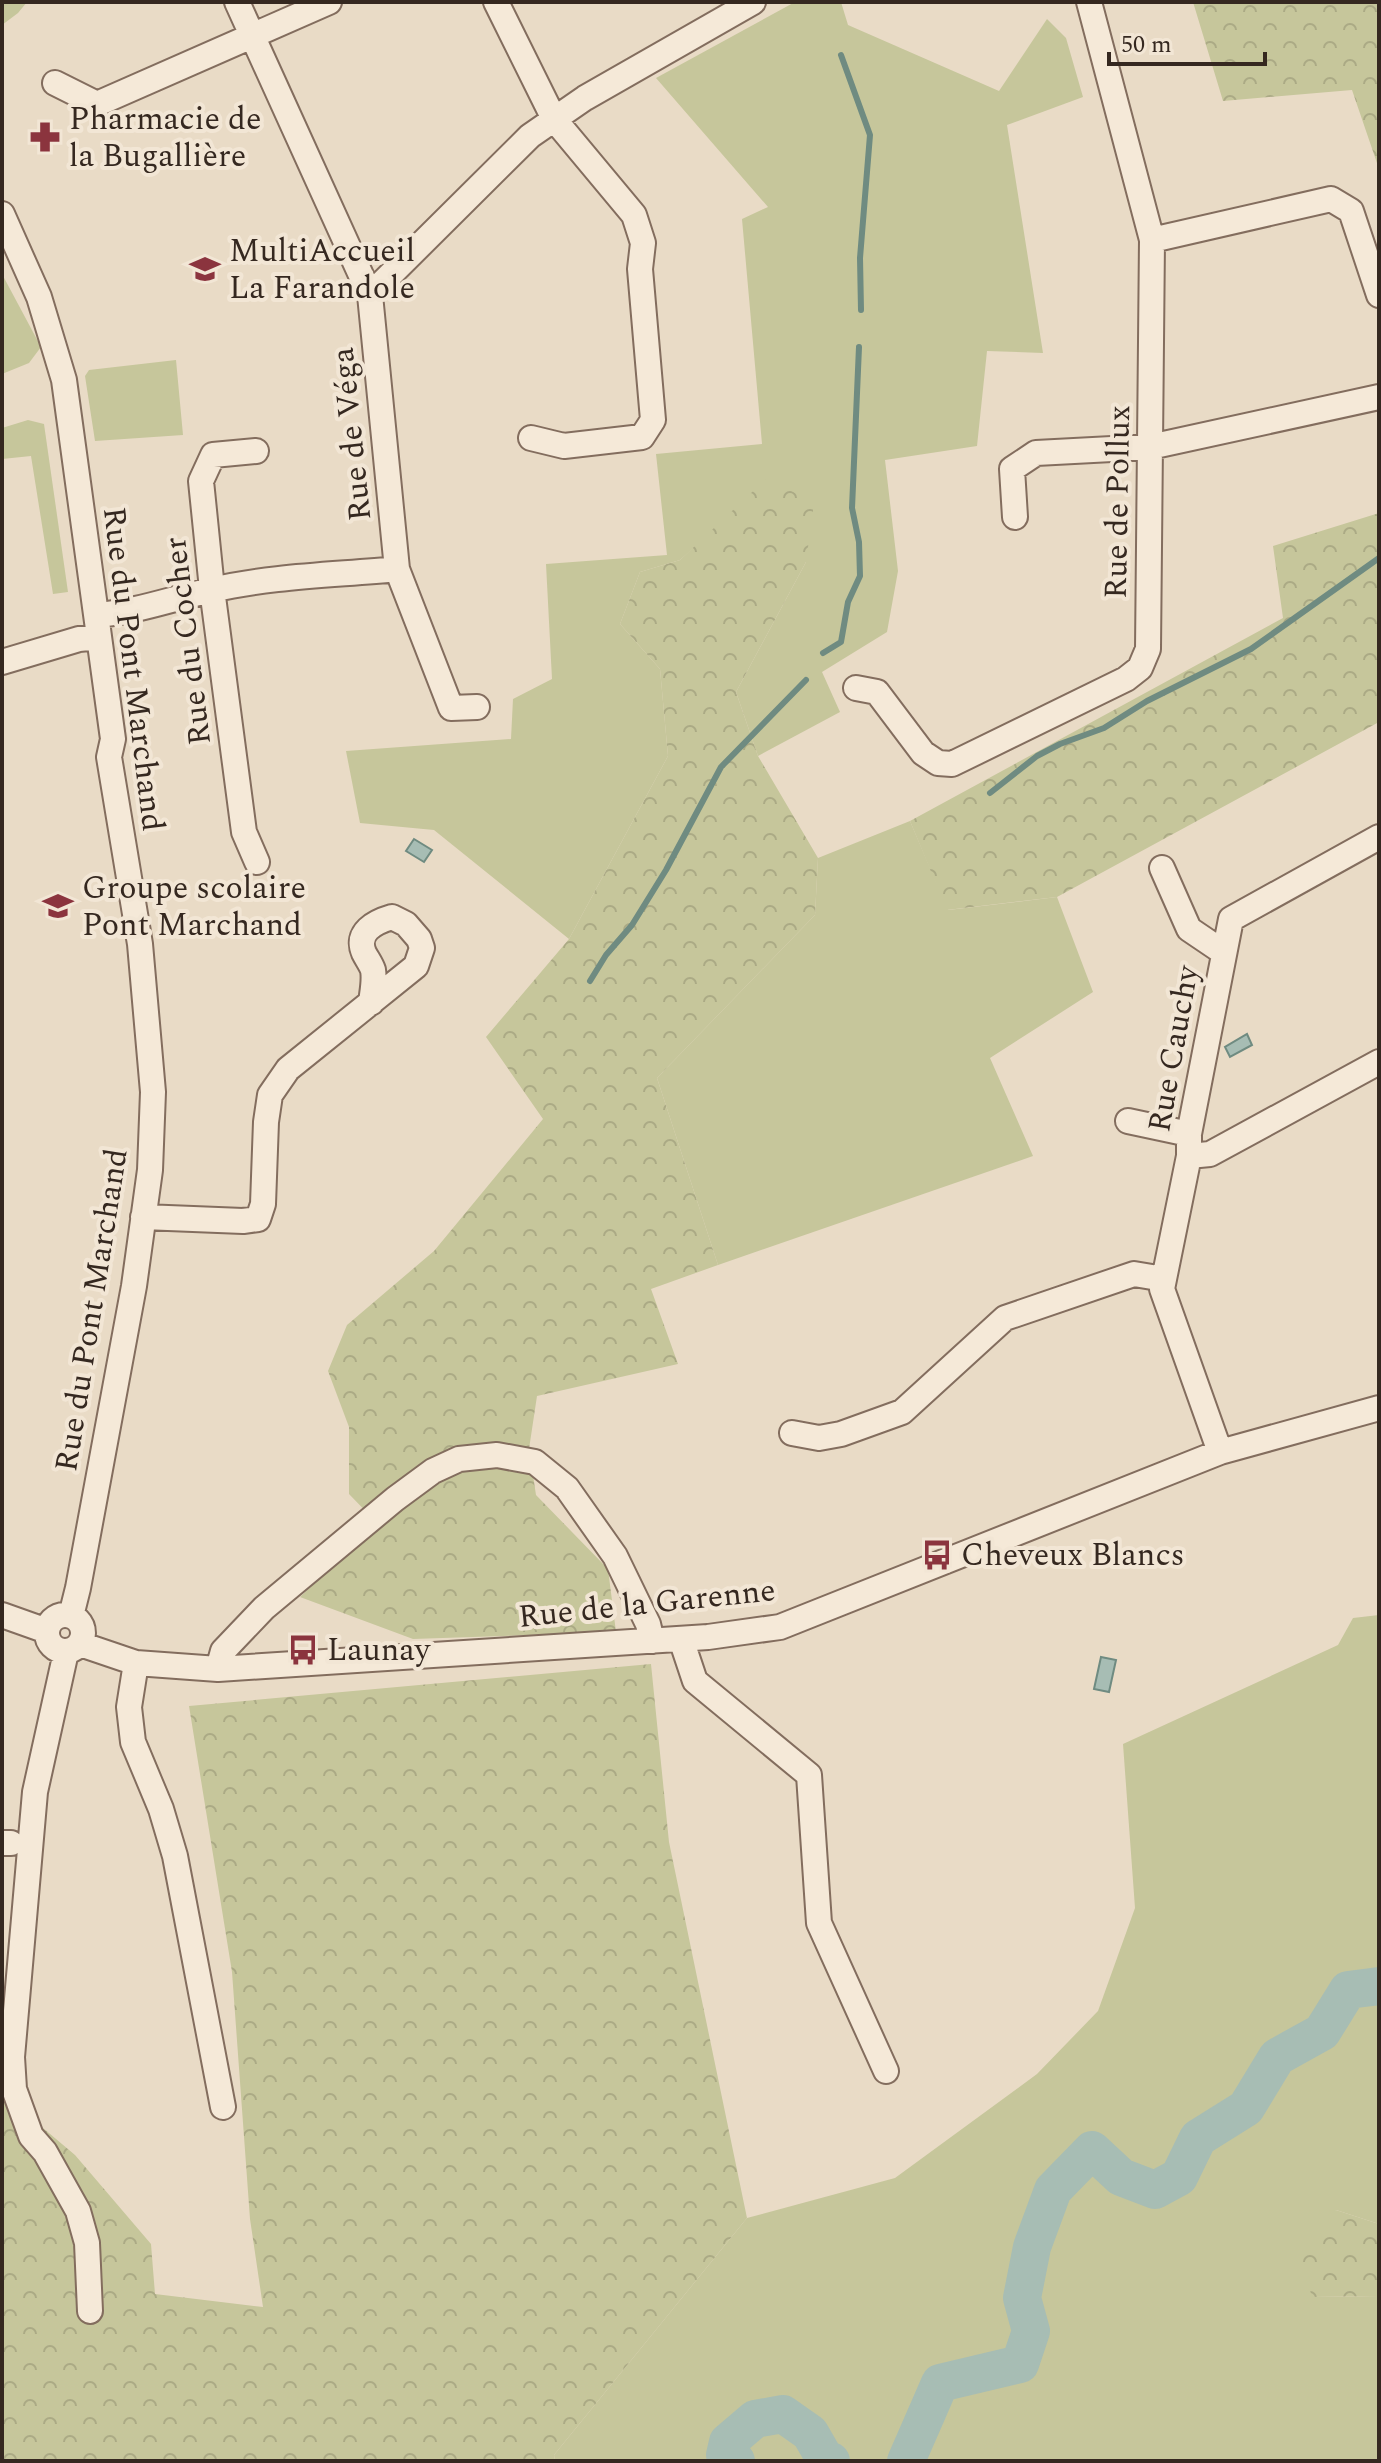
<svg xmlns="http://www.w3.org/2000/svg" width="1381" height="2463" viewBox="0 0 1381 2463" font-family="Spectral,serif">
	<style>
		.green { fill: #c6c69b }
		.forest { fill: url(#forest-crowns) }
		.water { fill: #a7bdb4; stroke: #6f8b81; stroke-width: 2 }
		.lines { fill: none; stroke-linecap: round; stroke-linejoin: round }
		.stream { stroke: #6f8b81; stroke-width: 6 }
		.river { stroke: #a7bdb4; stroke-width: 38 }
		.minor-casing { stroke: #836d5e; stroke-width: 28 }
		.minor { stroke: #f5e9d8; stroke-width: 24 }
		.labels { text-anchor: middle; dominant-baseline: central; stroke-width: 8; stroke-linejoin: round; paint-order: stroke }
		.poi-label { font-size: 32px; fill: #352820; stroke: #f2e6d5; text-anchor: start }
		.street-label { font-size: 32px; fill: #352820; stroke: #f2e6d5 }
	</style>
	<defs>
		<pattern id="forest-crowns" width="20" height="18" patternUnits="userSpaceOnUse" patternTransform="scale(2)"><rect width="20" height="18" fill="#c6c69b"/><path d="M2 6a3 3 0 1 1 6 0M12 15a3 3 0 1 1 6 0" fill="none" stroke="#abaa85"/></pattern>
	</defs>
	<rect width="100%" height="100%" fill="#e9dbc6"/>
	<path class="green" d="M2 2H27L18 13 2 25Z
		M795 2H841L848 25 999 91 1047 19 1066 38 1083 97 1007 125 1043 353 987 351 977 446 885 460 898 571 887 632 822 672 840 712 758 756 736 692 806 562 715 529 680 560 640 572 620 624 660 669 668 756 569 939 434 830 360 823 346 751 511 739 513 699 552 679 546 564 667 555 656 454 762 444 742 219 768 207 656 78Z
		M2 274 41 347 29 363 2 374Z
		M176 360 183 435 95 441 85 376 89 370Z
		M28 420 44 424 68 592 53 594 31 456 2 459V428Z
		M910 821 948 910 1057 897 1093 992 990 1058 1033 1156 718 1265 657 1078 815 915 818 858Z
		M1379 1615V2224L1336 2210 1312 2297 1379 2296V2461H555L554 2455 747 2218 895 2178 1037 2074 1098 2011 1135 1908 1123 1744 1338 1645 1353 1618Z"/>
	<path class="forest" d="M1193 2H1379V169L1352 90 1223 101Z
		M767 478 814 503 806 562 736 692 758 756 818 858 815 915 657 1078 718 1265 651 1289 678 1364 537 1396 529 1449 536 1495 608 1569 616 1632 413 1639 300 1597 378 1524 349 1494V1427L328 1371 347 1325 434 1251 543 1119 486 1037 569 939 668 756 660 669 620 624 640 572 680 560Z
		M1379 513V722L1057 897 947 910 910 821 1283 618 1273 546Z
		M651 1664 669 1842 747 2218 554 2455 555 2461H2V2102L5 2096 75 2155 151 2244 155 2294 263 2307 250 2219 232 1972 189 1706Z
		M1336 2210 1379 2224V2296L1312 2297 1297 2245Z"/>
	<path class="water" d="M414 839 432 850 424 862 406 851Z
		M1247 1034 1252 1045 1230 1057 1225 1047Z
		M1101 1657 1116 1660 1109 1692 1094 1689Z"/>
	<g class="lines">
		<path class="stream" d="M841 55 870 135 860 258 861 310
			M823 653 841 642 848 602 860 576 859 542 852 508 859 347
			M990 793 1037 756 1060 744 1104 728 1147 701 1251 649 1379 558
			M590 981 606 955 632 925 666 870 721 767 806 680"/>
		<path class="river" d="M736 2461 725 2455 728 2442 755 2419 783 2414 810 2433 825 2459 831 2461
			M906 2461 940 2383 1020 2364 1031 2331 1022 2298 1032 2247 1053 2190 1092 2150 1121 2177 1155 2190 1179 2177 1198 2138 1246 2108 1277 2057 1322 2032 1348 1990 1379 1986"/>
		<g class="minor-casing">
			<path id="minor" d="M237 2 370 295 397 569 451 708 477 707
				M496 2 554 119 634 215 643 243 640 269 653 420 642 437 564 446 531 438
				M55 83 97 104 329 2
				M2 214 39 297 64 380 113 739 109 757 140 944 153 1092 150 1170 134 1286 78 1588 71 1616
				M1152 240 1331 199 1351 211 1379 295
				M370 295 530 136 585 98 753 2
				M256 451 213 455 201 481 212 589 244 832 257 862
				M1015 517 1012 469 1036 453 1150 447 1379 397
				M97 615C137 612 173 598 212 590 271 576 336 575 397 569
				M2 662 79 639 99 637
				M856 688 877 692 923 753 938 763 952 764 1126 679 1140 668 1148 649 1152 240 1089 2
				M1162 868 1189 929 1223 952
				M1128 1121 1189 1134
				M1189 1156V1134L1231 919 1379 837
				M143 1217 243 1221 258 1219 263 1204 266 1122 270 1095 288 1069 416 966 422 948 419 939 406 924 392 917C375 922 355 932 364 953 367 959 371 964 373 970 375 981 372 993 371 1003
				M792 1433 819 1438 841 1434 902 1412 1005 1318 1134 1274 1164 1279
				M1220 1452 1162 1289 1189 1156 1210 1154 1379 1062
				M47 1633a18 18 0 1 1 36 0a18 18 0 1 1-36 0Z
				M2 1615 47 1631
				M681 1639 695 1681 809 1775 819 1923 886 2071
				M80 1644 136 1663 218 1669 708 1637 780 1627 1220 1452 1379 1408
				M66 1652 35 1792 12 2057 14 2089 31 2136 45 2152 78 2211 87 2243 90 2311
				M136 1663 129 1707 133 1742 161 1809 175 1856 223 2107
				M218 1669 223 1651 264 1608 395 1499 433 1471 459 1459 497 1455 535 1462 567 1488 615 1556 648 1624 652 1641
				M2 1843H11"/>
		</g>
		<use href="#minor" class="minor"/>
	</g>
	<defs>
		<g id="pharmacy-bare" transform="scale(2.4)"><path d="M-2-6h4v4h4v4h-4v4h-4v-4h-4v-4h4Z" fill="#8b343e" stroke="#f2e6d5" stroke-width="2.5" paint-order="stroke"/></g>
		<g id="school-bare" transform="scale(2.4)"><path d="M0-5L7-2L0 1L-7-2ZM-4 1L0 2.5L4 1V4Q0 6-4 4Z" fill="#8b343e" stroke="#f2e6d5" stroke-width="2.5" paint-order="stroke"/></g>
		<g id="bus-bare" transform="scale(2.4)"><path d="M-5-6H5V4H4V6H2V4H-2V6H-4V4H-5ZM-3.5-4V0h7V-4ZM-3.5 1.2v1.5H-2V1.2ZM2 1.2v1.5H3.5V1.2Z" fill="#8b343e" stroke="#f2e6d5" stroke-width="2.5" paint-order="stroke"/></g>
	</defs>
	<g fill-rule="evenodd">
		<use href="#pharmacy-bare" x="45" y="137"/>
		<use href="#school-bare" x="205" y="269"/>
		<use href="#school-bare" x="58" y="906"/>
		<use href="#bus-bare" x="937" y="1555"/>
		<use href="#bus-bare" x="303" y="1650"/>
	</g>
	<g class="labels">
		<g class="poi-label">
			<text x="69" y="119">Pharmacie de<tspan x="69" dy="37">la Bugallière</tspan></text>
			<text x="229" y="251">MultiAccueil<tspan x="229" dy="37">La Farandole</tspan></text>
			<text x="82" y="888">Groupe scolaire<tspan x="82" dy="37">Pont Marchand</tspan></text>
			<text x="961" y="1555">Cheveux Blancs</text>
			<text x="327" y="1650">Launay</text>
		</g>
		<g class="street-label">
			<text transform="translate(352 434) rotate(-96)">Rue de Véga</text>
			<text transform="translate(1118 502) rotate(-89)">Rue de Pollux</text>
			<text transform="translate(188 641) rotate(-97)">Rue du Cocher</text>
			<text transform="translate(133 669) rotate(83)">Rue du Pont Marchand</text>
			<text transform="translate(1174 1049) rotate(-80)">Rue Cauchy</text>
			<text transform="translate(92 1310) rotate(-81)">Rue du Pont Marchand</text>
			<text transform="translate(647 1604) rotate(-6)">Rue de la Garenne</text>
		</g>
	</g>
	<rect width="1381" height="2463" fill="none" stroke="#352820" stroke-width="8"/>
	<path d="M1109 52v12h156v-12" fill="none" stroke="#352820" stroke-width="4"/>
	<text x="1121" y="52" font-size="24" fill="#352820" stroke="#f2e6d5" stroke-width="6" paint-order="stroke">50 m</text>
</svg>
